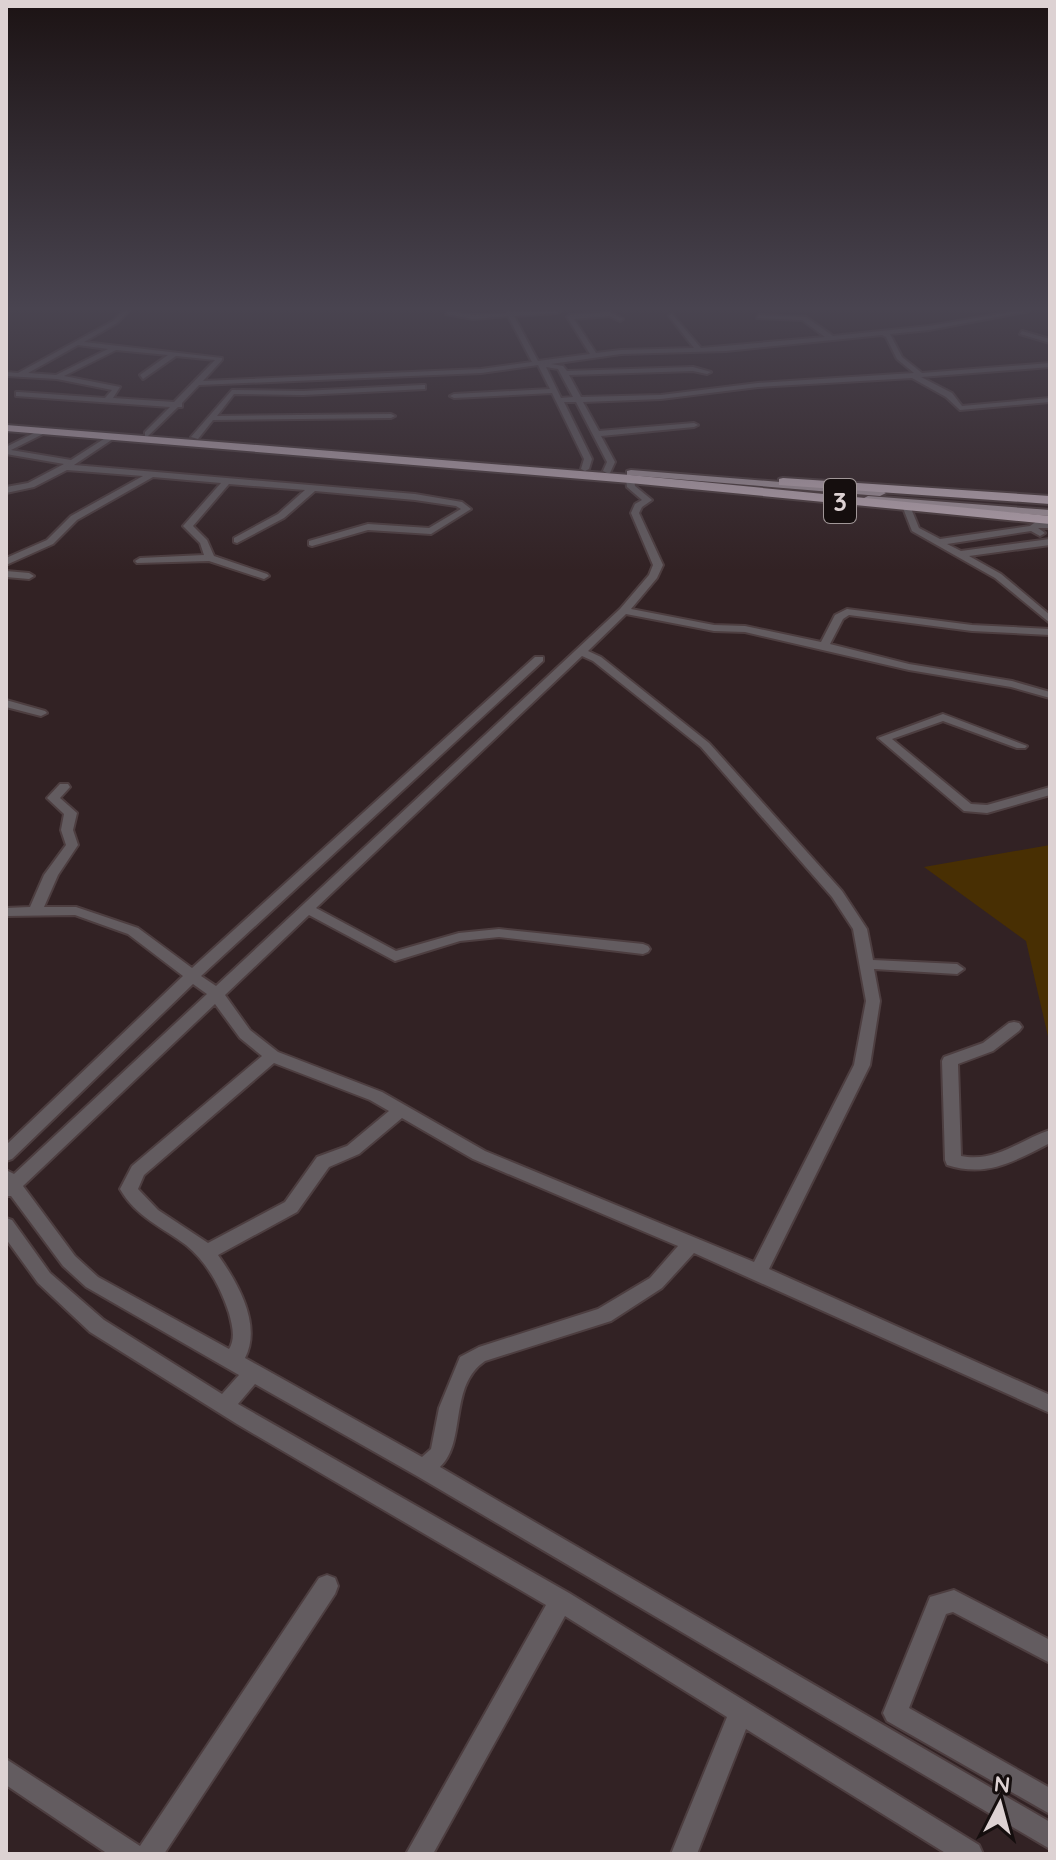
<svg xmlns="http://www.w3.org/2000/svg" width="1056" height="1860" viewBox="0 0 1056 1860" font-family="Quicksand,sans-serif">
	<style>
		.green { fill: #482f03 }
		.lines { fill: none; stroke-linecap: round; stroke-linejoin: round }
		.minor-casing { stroke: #4d3e40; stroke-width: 4 }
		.major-casing { stroke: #4d3e40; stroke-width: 4 }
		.highway-casing { stroke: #4d3e40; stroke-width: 4 }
		.minor { fill: #635c60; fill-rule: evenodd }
		.major { fill: #9e9098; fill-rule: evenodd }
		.highway { fill: #b5a4ae; fill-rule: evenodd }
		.labels { text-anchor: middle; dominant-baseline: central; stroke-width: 6; stroke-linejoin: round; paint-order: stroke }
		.shield { fill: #150e0e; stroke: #a19798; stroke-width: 2 }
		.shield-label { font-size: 26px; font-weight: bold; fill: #ddd2d3 }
	</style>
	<rect width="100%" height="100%" fill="#322224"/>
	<path class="green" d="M1050 845V1045L1026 941 924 867Z"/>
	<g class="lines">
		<g class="minor-casing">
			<path id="minor" d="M123 311H129L117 323 84 342 222 358V360L203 381 481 369 532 362 508 316 473 319 446 314 448 311 473 315 506 313 505 311H560L557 313 514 316 538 361 590 354 567 317 570 315 610 312 623 319 620 321 609 316 574 319 596 353 621 350 694 348 669 316 672 314 701 348 825 337 802 320 757 318 759 315 806 317 833 336 929 326 1017 311H1029L929 330 890 334 902 357 922 373 1050 363V367L921 377 952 393 962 406 1050 398V402L960 410 946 397 912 378 758 387 661 399 583 402 599 431 694 423 698 425 694 427 601 436 615 462 610 473H607L603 471 607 462 576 402H564L592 459 589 469 585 471 581 469 584 459 552 393 454 398 450 396 454 394 550 389 538 365 481 373 199 385 182 403V407H178L148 436H145V432L170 407 16 396V392H19L105 398 112 390 57 379 6 376V372L18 373 113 321ZM882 335 886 337 897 359 914 373 758 383 661 395 581 397 569 375 693 371 707 374 711 372 693 367 567 371 563 366 551 364 621 354 726 351ZM78 345 108 349 56 375 28 373ZM116 350 168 355 140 375 143 379 176 356 215 360 174 402 113 398 120 387 64 376ZM546 367 558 369 573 397 561 398Z
				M1022 331 1050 339V343L1020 334Z
				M422 385H425V389L303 395 234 394 217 416 391 414 395 416 391 418 213 420 198 439 191 437 232 390 303 391Z
				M42 429H45V433L11 450 71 460 110 435H113V439L74 465 415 494 462 502 471 509 431 534 368 530 312 546 309 545V541L368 524 429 528 461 509 456 506 415 500 315 491 284 518 237 543 234 542V538L278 514 305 490 229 484 193 526 207 540 214 556 267 574 269 576 264 579 209 561 137 563 135 561 140 558 204 555 200 543 183 526 221 483 153 477 77 520 53 544 6 565V558L47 540 71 516 143 476 67 470 34 487 6 493V487L28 483 64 464 6 454V447Z
				M630 476 634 479 635 486 652 500 642 507 639 513 663 565 657 578 631 609 714 625 745 626 821 642 835 615 847 609 972 625 1050 629V635L972 631 849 615 843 619 830 644 909 664 1012 681 1050 692V698L1011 687 909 670 745 632 714 631 626 614 588 651 601 657 709 743 842 891 867 929 873 960 957 964 964 969 957 974 874 969 880 1001 870 1065 769 1269 1050 1395V1413L694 1253 662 1288 611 1321 485 1361C448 1386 467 1442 440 1467L1050 1822V1849L417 1476 255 1384 238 1404 569 1593 979 1845 983 1854H947L746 1729 697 1854H671L727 1717 565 1616 433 1854H406L546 1605 237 1424 90 1332 38 1283 6 1239V1218L12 1220 50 1273 104 1320 222 1394 239 1375 86 1287 63 1266 11 1196H6V1170L14 1174 207 994 193 984 12 1159 6 1161V1145L183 976 128 934 75 915 6 916V908L30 907 44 875 66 845 61 830 64 814 47 798 60 784H68L70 787 60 798 77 813 73 830 78 845 58 875 44 907H76L138 928 192 968 535 657H543V661L201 976 216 986 620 609 649 575 653 565 631 513 635 504 642 500 627 487 626 479ZM582 656 593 661 701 747 832 897 853 929 866 1001 854 1065 754 1262 485 1151 382 1092 278 1052 250 1030 225 995 309 915 395 961 460 941 499 937 643 954 648 952 650 949 648 946 643 944 499 929 459 933 396 951 316 908ZM215 1004 240 1038 262 1056 132 1166 120 1189C136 1217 162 1227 186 1245 207 1262 221 1288 229 1313 232 1325 236 1338 229 1349L98 1277 75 1256 23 1186ZM274 1063 370 1100 389 1111 347 1146 317 1157 285 1202 208 1243 158 1210 138 1189 144 1175ZM402 1118 473 1159 678 1246 650 1278 598 1309 479 1347 460 1357 439 1408 431 1449 422 1457 245 1358C262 1325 238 1283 218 1255L297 1212 329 1167 359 1154Z
				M904 506H910L919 528 940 539 1030 526 1037 521 1050 522V528H1038L1045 533 1040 536 1031 531 947 544 961 551 1050 539V545L969 556 1001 574 1050 615V623L995 578 912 531 903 508Z
				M6 571 29 573 34 576 29 579 6 577Z
				M6 700 45 711 47 713 41 716 6 707Z
				M943 714 1027 746 1025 748H1017L943 721 892 739 971 804 987 805 1050 787V795L987 813 964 811 878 738Z
				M1014 1022 1019 1023 1022 1027 1019 1031 993 1051 958 1064 961 1156C995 1163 1020 1140 1050 1130V1143C1015 1161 987 1178 947 1165L945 1160 942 1061 944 1057 983 1043 1009 1023Z
				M327 1575 335 1578 338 1586 335 1594 164 1854H108L6 1785V1759L140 1846 319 1578Z
				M954 1590 1050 1640V1663L953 1612 946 1614 909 1708 1050 1788V1814L887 1721 883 1713 930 1597Z"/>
		</g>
		<g class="major-casing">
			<path id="major" d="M631 470 880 490 886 493 880 496 627 475V471Z
				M868 496 1050 510V516L864 501 862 499Z"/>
		</g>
		<g class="highway-casing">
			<path id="highway" d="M6 425 630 475 1050 516V524L630 483 6 431Z
				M783 478 1050 496V504L779 485V479Z"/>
		</g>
		<use href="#minor" class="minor"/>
		<use href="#major" class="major"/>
		<use href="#highway" class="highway"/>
	</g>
	<linearGradient id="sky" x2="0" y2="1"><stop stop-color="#1c1314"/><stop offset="0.54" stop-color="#494450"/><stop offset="1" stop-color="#494450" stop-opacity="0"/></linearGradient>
	<rect width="1056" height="571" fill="url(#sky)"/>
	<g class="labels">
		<rect class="shield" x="824" y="479" width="32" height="44" rx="6"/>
		<g class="shield-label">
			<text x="840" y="501">3</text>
		</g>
	</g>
	<rect width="1056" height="1860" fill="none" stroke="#ddd2d3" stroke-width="16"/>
	<g transform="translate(1000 1804) rotate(6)" stroke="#150e0e" stroke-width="6" paint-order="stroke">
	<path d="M0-6L14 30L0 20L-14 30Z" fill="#ddd2d3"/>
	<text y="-12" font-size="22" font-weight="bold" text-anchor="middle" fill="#ddd2d3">N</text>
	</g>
</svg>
